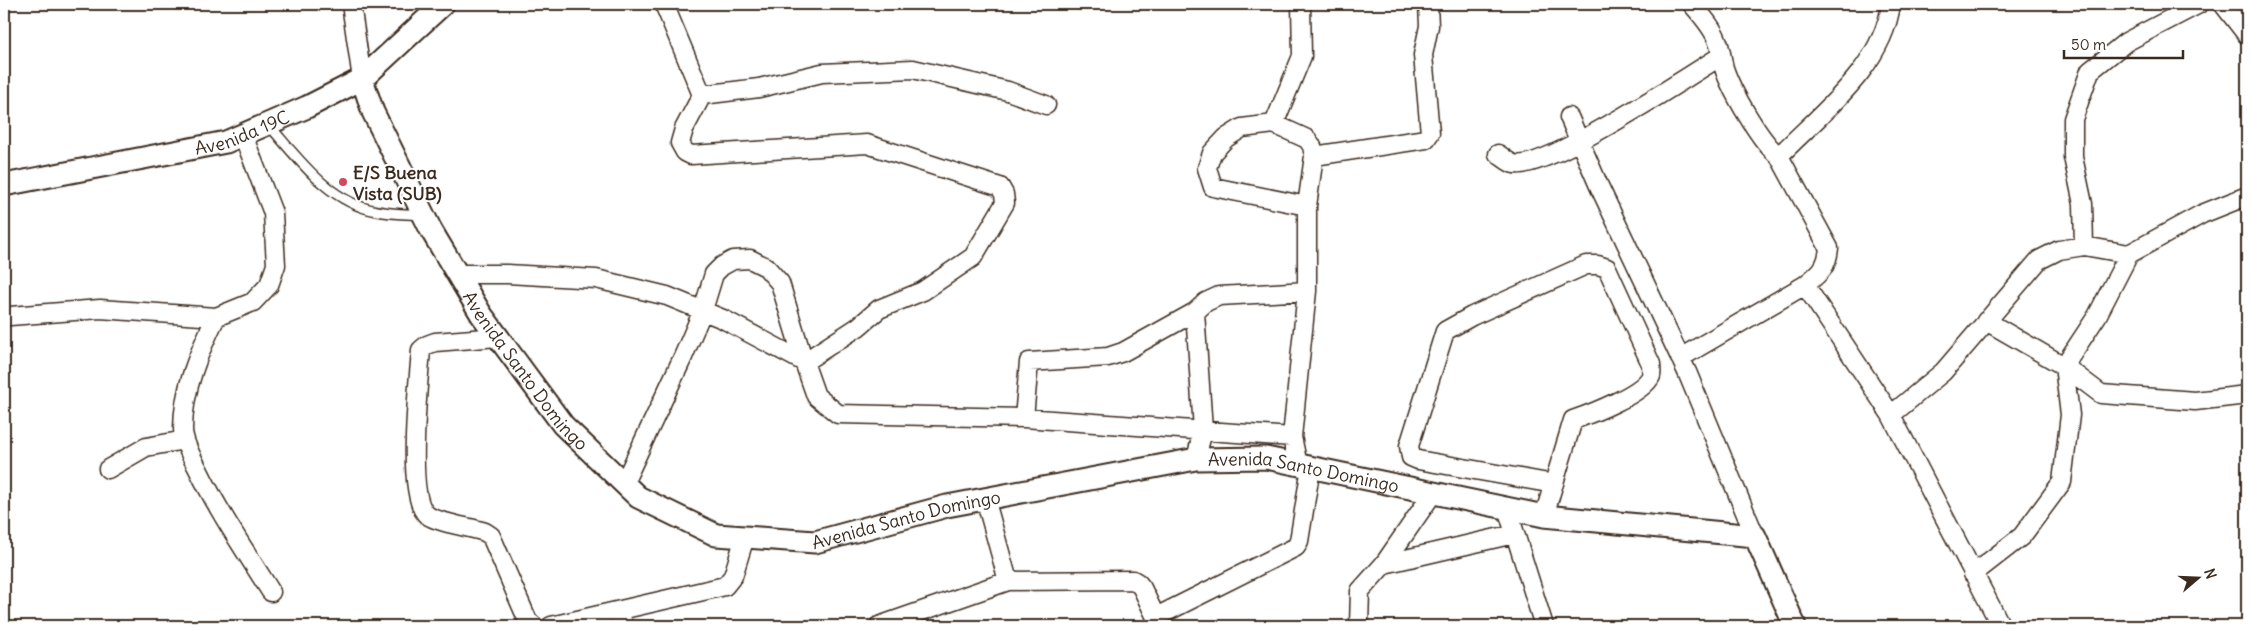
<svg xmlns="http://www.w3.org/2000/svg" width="2251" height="630" viewBox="0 0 2251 630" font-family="Delius,sans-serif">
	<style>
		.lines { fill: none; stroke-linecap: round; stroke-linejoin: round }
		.service-casing { stroke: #3b2a1e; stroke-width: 12 }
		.minor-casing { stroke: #3b2a1e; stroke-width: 21 }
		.tertiary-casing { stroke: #3b2a1e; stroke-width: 25 }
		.service { stroke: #fff; stroke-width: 9 }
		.minor { stroke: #fff; stroke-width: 18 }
		.tertiary { stroke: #fff; stroke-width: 21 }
		.poi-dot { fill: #d1495b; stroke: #fff; stroke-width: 2 }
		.labels { text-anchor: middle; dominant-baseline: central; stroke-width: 4; stroke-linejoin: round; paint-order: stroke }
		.street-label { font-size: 18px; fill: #3b2a1e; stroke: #fff }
		.poi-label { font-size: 18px; font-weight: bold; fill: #3b2a1e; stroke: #fff; text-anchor: start }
	</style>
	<rect width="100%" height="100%" fill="#fff"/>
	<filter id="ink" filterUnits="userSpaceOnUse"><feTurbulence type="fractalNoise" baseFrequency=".02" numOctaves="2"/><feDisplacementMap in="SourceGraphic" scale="10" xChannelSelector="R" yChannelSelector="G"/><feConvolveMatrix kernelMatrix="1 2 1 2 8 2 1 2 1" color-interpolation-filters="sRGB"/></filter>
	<g filter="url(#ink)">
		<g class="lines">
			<g class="service-casing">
				<path id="service" d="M268 124C298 158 329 203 377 211 392 214 408 214 423 215"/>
			</g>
			<g class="minor-casing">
				<path id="minor" d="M351 4 362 79
					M664 4 702 95 759 88 822 73 913 69 1008 91 1046 105
					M1692 4C1701 15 1713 27 1718 42 1721 50 1722 60 1724 68 1731 90 1761 143 1779 156
					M2223 4 2247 35
					M1569 117 1599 186 1687 372 1755 536
					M1274 124 1302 56 1301 4
					M1498 154C1503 157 1509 163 1514 164 1546 171 1687 77 1721 56
					M1314 156 1426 139 1430 133 1423 55 1429 26 1428 4
					M2084 246 2083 204 2073 157V119L2090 71 2126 42 2199 4
					M457 274H507L596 279 667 296 723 319 804 362 816 396 838 414 1024 418 1292 437
					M1805 285 1891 415 2001 626
					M1195 312 1203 430 1196 459
					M10 316 100 309 216 317 253 302 269 285 276 265 273 213 243 135
					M216 317C199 352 183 389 183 429 183 443 193 459 199 471 220 514 246 552 271 592
					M1986 321 2064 366 2101 394 2195 401 2247 395
					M498 337 435 342 427 345 421 350C419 379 405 497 427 515 436 522 473 528 485 532L491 536 528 621 534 626
					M1680 358 1805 285C1820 273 1827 268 1829 248L1779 156C1821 113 1883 67 1891 4
					M1891 415 1943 372 2039 260 2059 250 2084 246 2129 254 2202 214 2247 196
					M1024 418 1029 362 1108 357 1123 352 1195 312 1206 302 1219 296 1307 291
					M1298 465 1292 437 1307 291V206L1314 156 1312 146 1307 139 1274 124 1242 128 1226 138 1212 153 1207 168 1213 187 1307 206
					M108 469 146 447 185 440
					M624 483 683 357 703 310 714 274 722 266 733 260 750 259 766 267 780 283 804 362 858 327 879 309 923 291 973 257 1005 203 1004 194 1000 187 867 144 691 155 685 152 680 143 684 129 702 95
					M985 498 1008 581
					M1507 508 1544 626
					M1544 516 1573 420C1590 414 1643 394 1651 376 1652 373 1651 368 1651 364L1607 268 1598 265H1586L1472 316 1445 331 1409 446 1411 457 1418 460 1554 484
					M1384 564 1514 534
					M1973 574 2022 536 2062 482 2070 415 2064 366 2097 316 2129 254
					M620 610 623 626
					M1156 617 1296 547 1299 541 1311 467
					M551 626 725 586 733 576 745 537
					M879 626 1008 581 1133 580 1138 583 1142 588 1160 626
					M1359 626 1360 591 1384 564 1433 493"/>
			</g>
			<g class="tertiary-casing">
				<g id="tertiary">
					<path id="s1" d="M362 79 373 112 431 230 481 314 563 425 638 497 716 535 815 542 947 506 1196 459 1266 458 1544 516 1755 536 1795 626"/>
					<path id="s2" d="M4 185 226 142 307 107 362 79 443 4"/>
				</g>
			</g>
			<use href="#service" class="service"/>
			<use href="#minor" class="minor"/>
			<use href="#tertiary" class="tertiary"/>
		</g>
	</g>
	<circle class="poi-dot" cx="343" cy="182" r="5"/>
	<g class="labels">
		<g class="street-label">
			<text stroke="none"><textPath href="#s2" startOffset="244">Avenida 19C</textPath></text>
			<text stroke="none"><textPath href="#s1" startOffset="336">Avenida Santo Domingo</textPath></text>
			<text stroke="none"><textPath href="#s1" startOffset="1191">Avenida Santo Domingo</textPath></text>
			<text stroke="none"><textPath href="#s1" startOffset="786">Avenida Santo Domingo</textPath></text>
		</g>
		<g class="poi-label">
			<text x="353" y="172">E/S Buena<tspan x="353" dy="21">Vista (SUB)</tspan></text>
		</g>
	</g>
	<rect width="2251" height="630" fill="none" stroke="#fff" stroke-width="20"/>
	<rect x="10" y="10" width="2231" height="610" fill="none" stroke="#3b2a1e" stroke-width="2" filter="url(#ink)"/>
	<g transform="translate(2198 578) rotate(71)" stroke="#ffffff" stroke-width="4" paint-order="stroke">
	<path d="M0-4L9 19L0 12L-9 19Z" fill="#3b2a1e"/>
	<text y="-8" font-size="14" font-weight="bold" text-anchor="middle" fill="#3b2a1e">N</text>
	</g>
	<path d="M2064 50v8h119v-8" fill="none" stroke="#3b2a1e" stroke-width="2.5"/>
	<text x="2071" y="50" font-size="15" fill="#3b2a1e" stroke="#ffffff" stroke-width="4" paint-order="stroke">50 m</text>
</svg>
